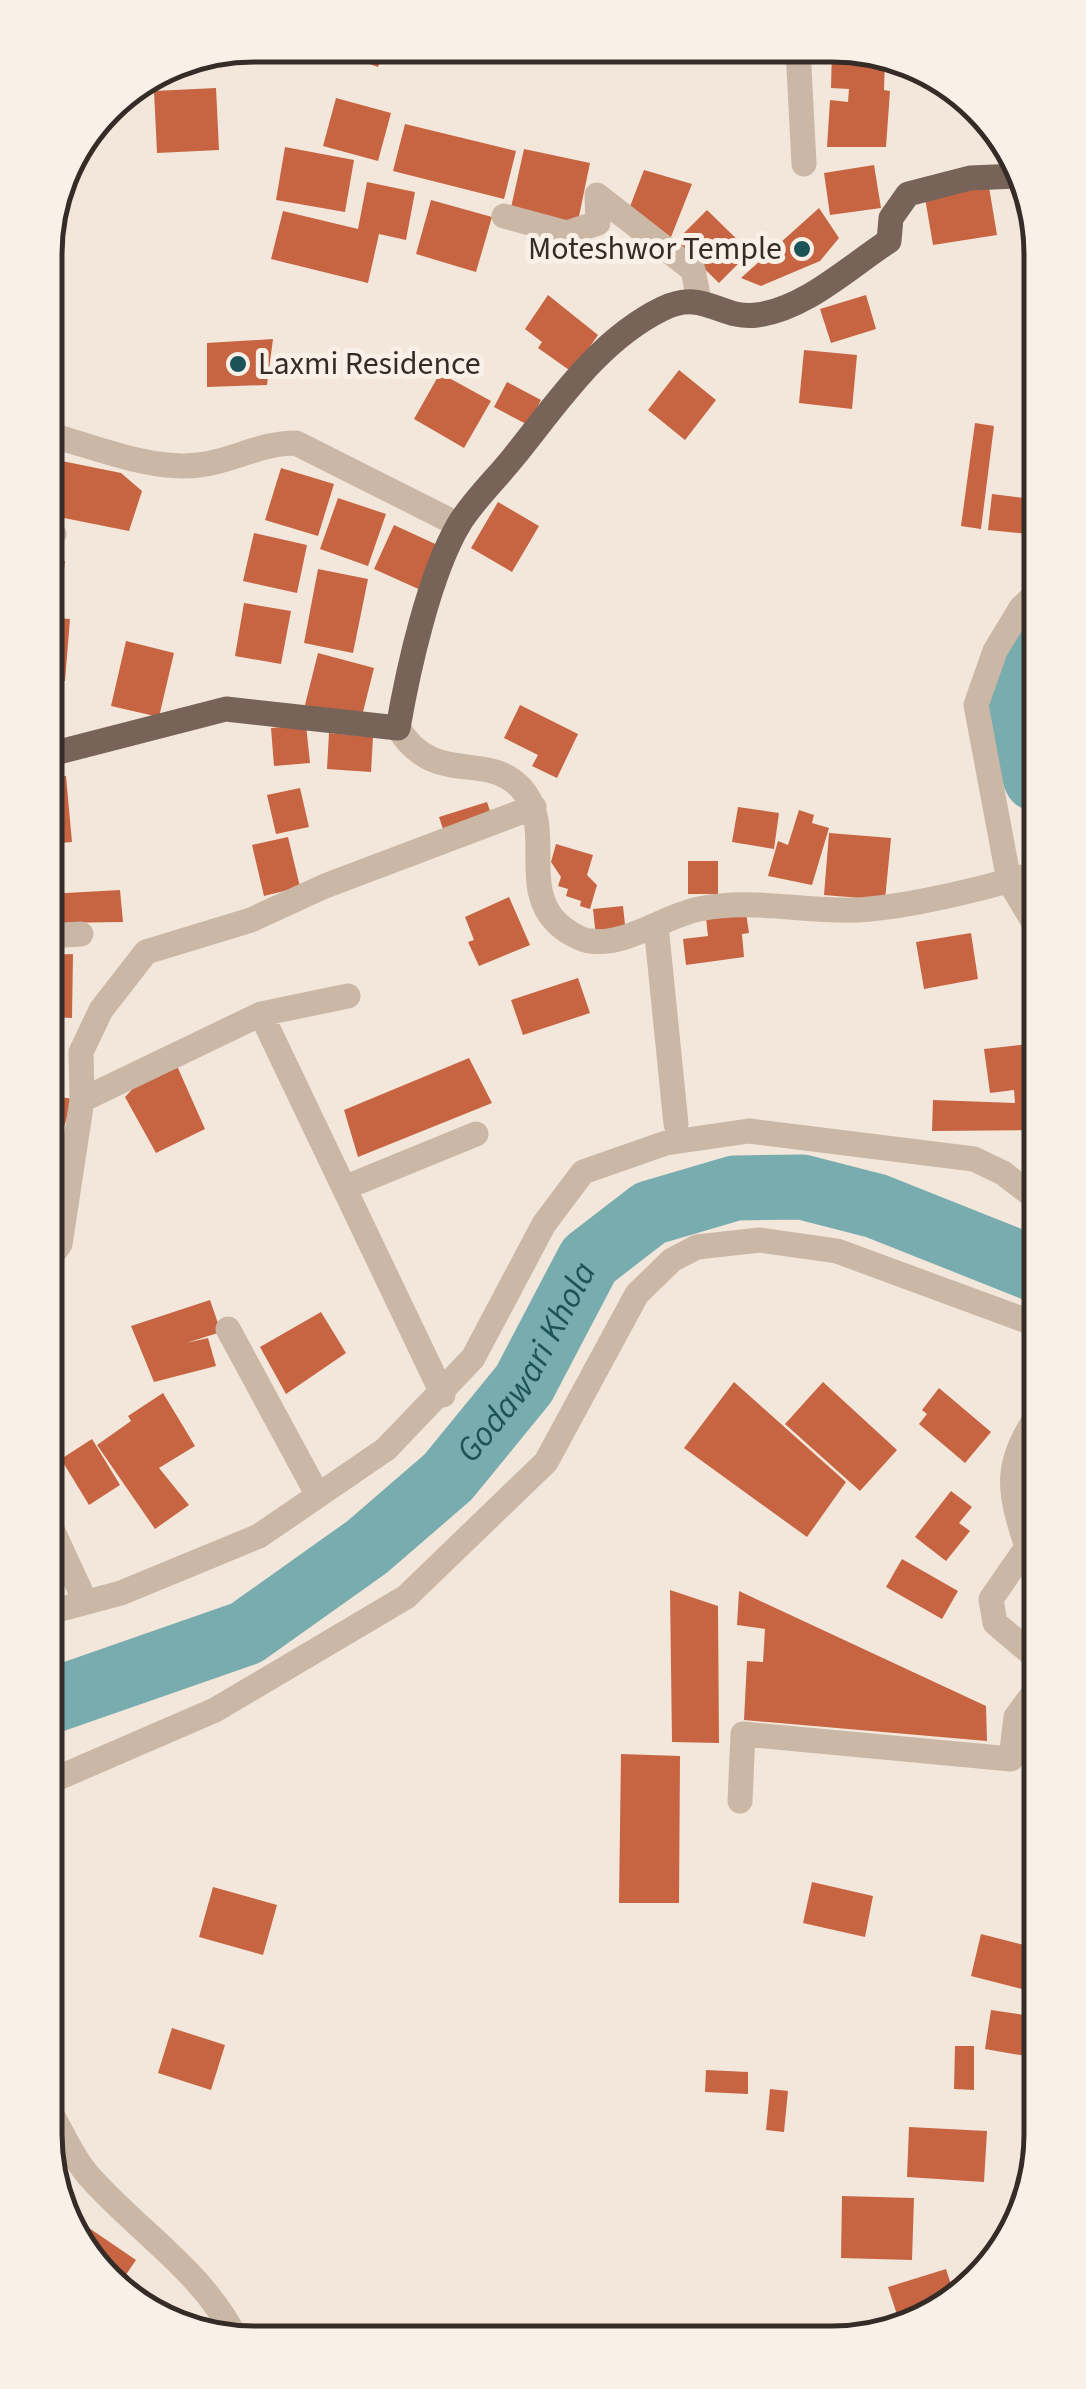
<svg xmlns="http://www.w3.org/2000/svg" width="1086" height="2389" viewBox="0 0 1086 2389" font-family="'Source Sans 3',sans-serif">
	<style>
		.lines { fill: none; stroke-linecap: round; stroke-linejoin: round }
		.river { stroke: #79acaf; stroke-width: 65 }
		.building { fill: #c76543 }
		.minor { stroke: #cab7a6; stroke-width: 25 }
		.major { stroke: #786358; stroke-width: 25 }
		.poi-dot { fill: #1c5358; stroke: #f9f1e7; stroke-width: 4 }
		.labels { text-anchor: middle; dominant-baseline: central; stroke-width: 10; stroke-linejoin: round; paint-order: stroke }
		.poi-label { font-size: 32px; fill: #362c27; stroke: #f9f1e7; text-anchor: end }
		.water-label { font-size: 35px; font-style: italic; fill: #1c5358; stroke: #f9f1e7 }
		.rim { fill: none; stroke: #362c27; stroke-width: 5 }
	</style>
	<rect width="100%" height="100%" fill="#f2e7da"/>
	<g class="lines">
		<g class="river">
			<path d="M1035 644C1010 686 1017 736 1036 779"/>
			<path id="s1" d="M51 1701 246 1633 367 1547 448 1477 524 1384 589 1260 650 1213 735 1188 802 1187 876 1206 1037 1270"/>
		</g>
	</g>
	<path class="building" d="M329 45 377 46H385L378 67 327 49Z
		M572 47 660 48 659 63 572 49Z
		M832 49H872L885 56 884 90 890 91 886 147H827L830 100 848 102 849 89 831 88Z
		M216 88 219 150 157 153 154 91Z
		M336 98 391 113 378 161 323 146Z
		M405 124 516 151 504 199 393 171Z
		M285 147 354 160 345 212 276 200Z
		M524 149 590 163 577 226 510 212Z
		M874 165 881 208 830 215 824 173Z
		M644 170 692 184 671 237 626 217Z
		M367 182 415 192 406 240 379 234 368 283 271 259 283 211 358 229Z
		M989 187 997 235 933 245 925 198Z
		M431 200 492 217 476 272 416 254Z
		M819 208 839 238 820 261 761 286 741 278Z
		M707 210 750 252 719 283 676 241Z
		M548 295 598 335 572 372 538 348 542 342 525 329Z
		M866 295 876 329 831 343 820 309Z
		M273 339 267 385 207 387V343Z
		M804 350 857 355 852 409 799 403Z
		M679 370 716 400 685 440 648 410Z
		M440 373 491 401 464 448 414 419Z
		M507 382 541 400 528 425 494 407Z
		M975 423 994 426 981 529 961 526Z
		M57 460 121 473 142 491 129 531 49 515Z
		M281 468 334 484 318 536 265 520Z
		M992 494 1032 499 1029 534 988 530Z
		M338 498 386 514 368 566 320 549Z
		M498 502 539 526 512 572 471 548Z
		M394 525 444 548 425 592 374 569Z
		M254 533 307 545 297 593 243 581Z
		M47 546 55 549 53 560 65 561 58 618 70 619 65 681 47 680Z
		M318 569 368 579 353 653 304 643Z
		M244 603 291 611 281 664 235 656Z
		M126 641 174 653 159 717 111 706Z
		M318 653 374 668 361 720 305 705Z
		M520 705 578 734 557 778 532 766 538 755 504 738Z
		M306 725 310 763 274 766 271 728Z
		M329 733 373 737 371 772 327 769Z
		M66 776 72 842 48 844 47 778Z
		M300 788 309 827 276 834 267 795Z
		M487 802 493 820 445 835 439 817Z
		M738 807 779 813 774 849 732 842Z
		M799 810 814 815 812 823 829 828 812 885 768 876 778 841 788 845Z
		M829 833 891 838 885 900 824 895Z
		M288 837 300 887 264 896 252 845Z
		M556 844 593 855 587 875 597 885 590 909 580 906 581 901 566 896 568 889 558 886 561 877 551 862Z
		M688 861H718V894H688Z
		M120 890 123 922 48 923V894Z
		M509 897 530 945 479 966 468 942 474 940 465 917Z
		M623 906 626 934 596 937 593 909Z
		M746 913 749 933 742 934 744 957 686 965 683 939 708 936 706 918Z
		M971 933 978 979 924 989 916 942Z
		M73 954 72 1018 48 1017V955Z
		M578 978 590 1013 523 1035 511 1000Z
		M1037 1043V1130L932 1131 933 1100 1015 1103 1014 1090 990 1093 984 1049Z
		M469 1058 492 1103 358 1157 344 1110Z
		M177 1066 205 1129 156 1153 125 1097 143 1078Z
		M48 1095 73 1099 61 1136 51 1225Z
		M210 1300 221 1332 186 1343 208 1338 216 1366 154 1382 131 1326Z
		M321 1312 346 1353 286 1394 260 1347Z
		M734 1382 846 1482 807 1537 684 1448Z
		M823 1382 897 1450 860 1491 785 1424Z
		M939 1388 991 1432 965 1463 919 1424 927 1414 922 1410Z
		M163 1393 195 1446 159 1468 189 1505 155 1529 97 1445 131 1421 128 1416Z
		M92 1439 120 1485 89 1505 61 1459Z
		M951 1491 972 1507 959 1523 970 1531 946 1561 915 1537Z
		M902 1559 958 1591 942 1619 886 1587Z
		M670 1590 718 1606 719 1743 672 1742Z
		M739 1591 986 1706 987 1741 744 1720 747 1661 763 1662 765 1629 737 1625Z
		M621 1754 680 1756 679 1903H619Z
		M812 1882 873 1896 865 1937 803 1923Z
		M213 1887 277 1905 263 1955 199 1937Z
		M981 1934 1040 1949 1034 1992 971 1976Z
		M991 2010 1032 2016 1026 2056 985 2049Z
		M172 2028 225 2045 211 2090 158 2073Z
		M955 2046H974V2090L954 2089Z
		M706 2070 748 2072V2094L705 2092Z
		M770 2089 788 2091 784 2132 766 2130Z
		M909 2127 987 2131 984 2182 907 2177Z
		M842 2196 914 2198 912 2260 841 2258Z
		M89 2228 136 2260 115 2291 82 2238Z
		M946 2269 954 2294 901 2327 888 2287Z"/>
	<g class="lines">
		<path class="minor" d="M798 48 804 164
			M504 216 567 233 598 223 597 195 693 270 699 300
			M46 434C94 446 149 471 199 465 234 461 259 443 296 443L459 525
			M47 534H54
			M1035 595 1021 608 995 651 976 705 1009 881 1036 926
			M398 728C435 788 486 750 521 788 556 826 519 886 557 923 564 930 580 940 590 941 627 946 664 916 699 909 752 898 804 912 858 910 908 907 987 888 1036 873
			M656 925 676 1124
			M48 936 81 934
			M261 1014 443 1395
			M82 1100 261 1014 348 996
			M344 1188 476 1134
			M49 1259 60 1244 82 1100 81 1052 101 1010 146 952 251 920 325 886 534 807
			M228 1329 315 1490
			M1038 1415C1003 1465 1009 1492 1027 1547L991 1599 995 1623 1039 1660
			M50 1525 80 1590
			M50 1612 121 1593 259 1536 386 1449 473 1358 544 1224 583 1172 666 1143 749 1131 974 1159 1003 1173 1037 1199
			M51 1781 215 1710 406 1597 546 1462 637 1294 672 1260 697 1247 760 1240 837 1251 1038 1325
			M740 1801 743 1734 1011 1759 1016 1717 1039 1686
			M52 2115C63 2134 73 2158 88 2175 137 2231 203 2271 237 2340"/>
		<path class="major" d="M47 755 226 709 398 728C408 670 429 575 459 524 473 501 495 480 512 459 556 405 597 341 662 309 704 288 720 320 757 315 805 309 849 267 889 241L891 218 908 194 970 178 1019 176"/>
	</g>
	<g class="poi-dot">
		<circle cx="802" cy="249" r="10"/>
		<circle cx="238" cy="364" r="10"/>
	</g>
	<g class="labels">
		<g class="poi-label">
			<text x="782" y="249">Moteshwor Temple</text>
			<text x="258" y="364" text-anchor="start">Laxmi Residence</text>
		</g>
		<g class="water-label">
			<text stroke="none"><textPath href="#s1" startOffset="602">Godawari Khola</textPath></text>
		</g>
	</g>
	<path d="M0 0H1086V2389H0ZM254 62H832A192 192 0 0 1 1024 254V2134A192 192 0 0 1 832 2326H254A192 192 0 0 1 62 2134V254A192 192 0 0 1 254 62Z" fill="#f9f1e7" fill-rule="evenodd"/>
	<path class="rim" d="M254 62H832A192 192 0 0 1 1024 254V2134A192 192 0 0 1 832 2326H254A192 192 0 0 1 62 2134V254A192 192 0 0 1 254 62Z"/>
</svg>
